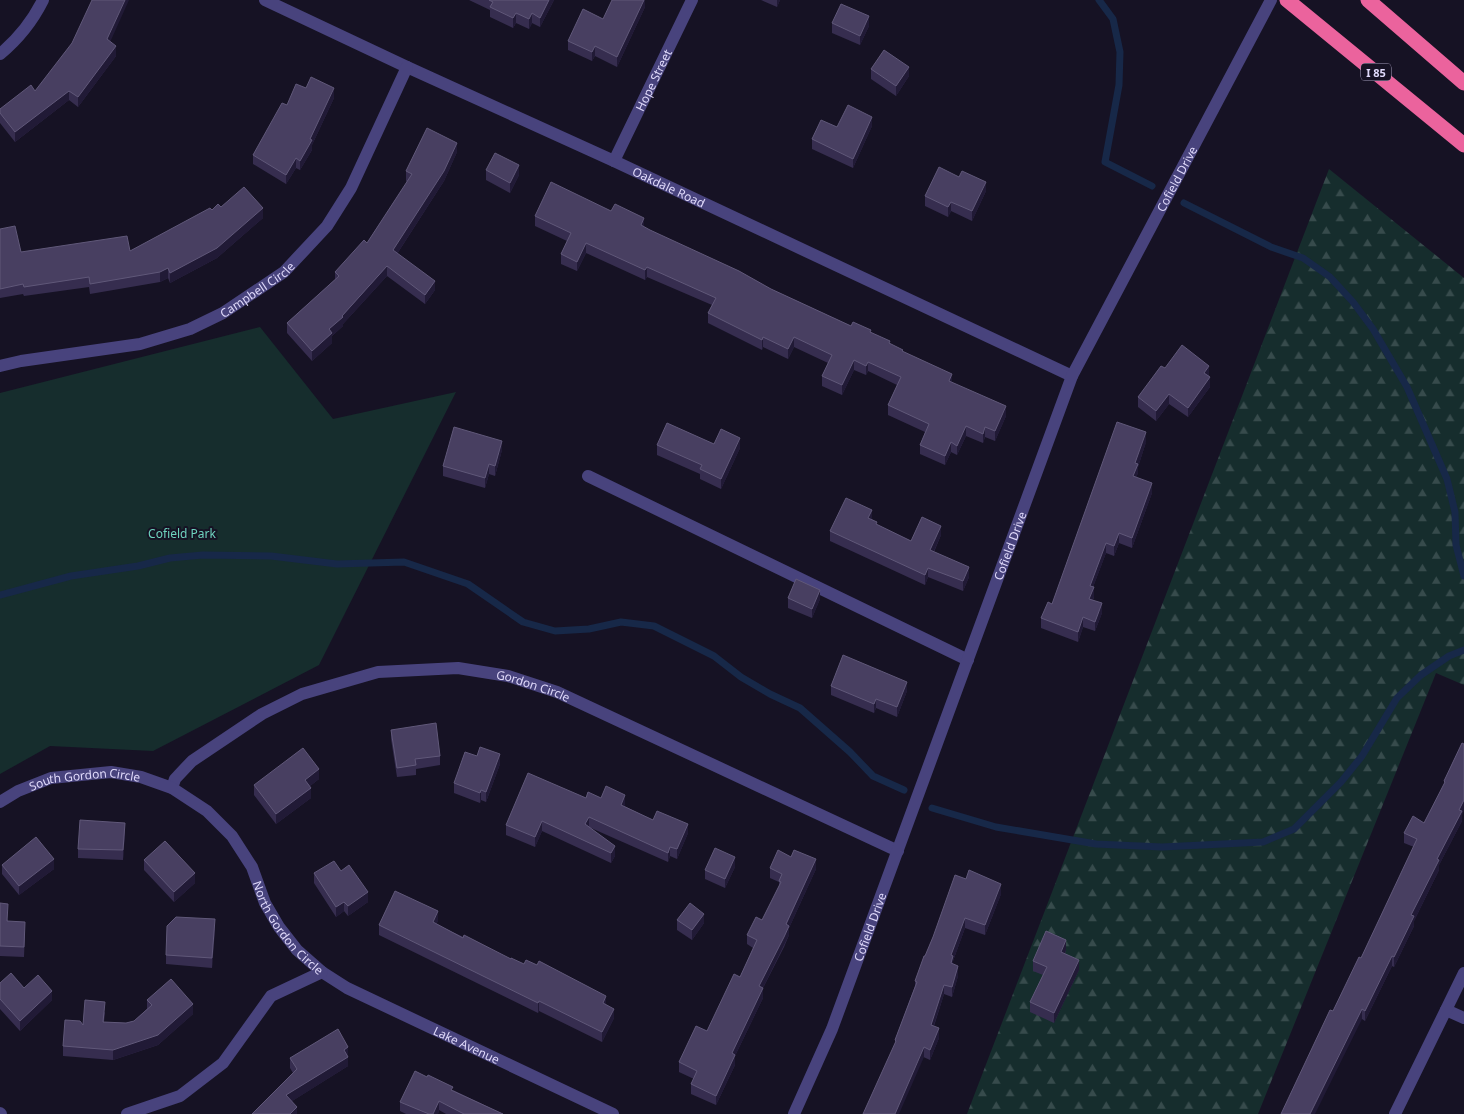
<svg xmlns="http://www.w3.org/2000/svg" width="1464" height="1114" viewBox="0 0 1464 1114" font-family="'Noto Sans',sans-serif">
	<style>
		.forest { fill: url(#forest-firs) }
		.park { fill: #162d2d }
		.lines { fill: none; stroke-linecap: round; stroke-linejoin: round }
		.stream { stroke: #172848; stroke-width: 7 }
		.street { stroke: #48437d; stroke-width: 12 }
		.highway { stroke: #eb639d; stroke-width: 15 }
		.wall { fill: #362d4f }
		.shaded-wall { fill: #211a36 }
		.building { fill: #483f61; stroke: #605879 }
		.labels { text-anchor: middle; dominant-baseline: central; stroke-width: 4; stroke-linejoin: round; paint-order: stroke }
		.shield { fill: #161224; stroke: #a39dba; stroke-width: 1 }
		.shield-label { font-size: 11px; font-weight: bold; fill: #dfd9fa }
		.street-label { font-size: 12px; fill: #dfd9fa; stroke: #161224 }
		.park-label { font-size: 12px; fill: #6ed2be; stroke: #161224 }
	</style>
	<defs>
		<pattern id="forest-firs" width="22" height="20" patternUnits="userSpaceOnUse" patternTransform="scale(1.25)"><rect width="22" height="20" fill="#162d2d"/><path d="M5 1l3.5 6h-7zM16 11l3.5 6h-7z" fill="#374b4c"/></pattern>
	</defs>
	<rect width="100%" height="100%" fill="#161224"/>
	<path class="forest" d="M1329 169 1464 278V685L1436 673 1258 1114H967Z"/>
	<path class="park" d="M260 327 333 419 456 392 319 665 153 751 50 746 0 774V393Z"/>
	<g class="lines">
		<path class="stream" d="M1099 0 1113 19 1120 52 1119 85 1105 162 1152 186
			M1184 203 1271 247 1303 258 1330 277 1353 302 1373 329 1407 387 1447 479 1455 512 1456 545 1464 576
			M0 595 71 576 138 566 170 558 203 555 271 556 337 564 404 562 468 584 523 622 555 631 589 629 621 622 654 626 714 656 741 677 770 694 800 708 850 752 873 776 904 790
			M932 808 996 827 1096 844 1162 847 1263 842 1294 829 1341 782 1362 756 1397 698 1421 675 1449 656 1464 650"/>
		<g class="street">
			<path id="s1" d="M265 0 407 67 614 161 1072 376"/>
			<path d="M0 54C17 40 33 20 43 0"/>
			<path id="s2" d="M614 161 692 0"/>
			<path id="s3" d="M0 366 21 361 140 344 190 329 223 313 284 272 327 226 351 188 407 67"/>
			<path d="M588 476 968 660"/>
			<path id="s4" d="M172 788 175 779 192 761 262 714 302 694 378 672 458 668 508 676 557 692 898 851"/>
			<path id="s5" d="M0 802 18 791 51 778 111 772 141 777 172 788 207 811 232 836 252 867 265 903 279 927 297 950 322 972 347 988 613 1114"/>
			<path d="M1446 1010 1464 1018"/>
			<path d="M0 1113 1 1114"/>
			<path d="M127 1114 180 1096 223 1063 271 996 322 972"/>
			<path id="s6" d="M794 1114 832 1029 1072 376 1271 0"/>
			<path d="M1395 1114 1464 973"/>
		</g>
		<path class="highway" d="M1287 0 1464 145
			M1368 0 1464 83"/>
	</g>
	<path class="wall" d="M469 0H554L540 27 532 23 529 29 516 23 513 28 490 17V10Z
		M645 0V7L617 67 595 56 592 61 568 50V41L603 19Z
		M761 0H780L777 7Z
		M832 23 869 26 860 45 832 33Z
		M110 42 116 56 78 107 69 100 15 142 0 123V109L35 91Z
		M871 69 909 76 896 96 871 79Z
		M306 88 334 98 312 145V150L300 170 296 168 286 184 253 164V155L287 105Z
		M872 126 853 168 812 149V139Z
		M457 152 444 181 397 254 435 290 425 304 387 276 343 324V326L332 336V343L312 361 287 333V323L335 280V272L367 243 407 182 406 181V171Z
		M486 170 519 175 510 193 486 180Z
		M986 191 972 221 951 211 948 217 925 206V196Z
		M221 207 263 218 217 258 170 283 168 278 160 282 90 294 89 287 24 296 23 294 0 298V229L21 252 130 251 212 210Z
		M611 211 771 289 851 326 871 332 1006 416 995 441 985 437 983 443 966 436 957 455 951 452 945 465 920 454V445L925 432 888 415V405L897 385 868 371 866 375 854 370 842 395 822 386V376L828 363 794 347 788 359 763 347 762 350 708 323V313L712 305 647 277 645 280 586 253 577 271 561 264V254L567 241 535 226V216Z
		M1165 368 1209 375V376L1210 387 1188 417 1169 404 1156 421 1138 407V397Z
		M1146 442 1138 467V473L1136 477 1152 493 1132 548 1119 543 1114 556 1106 553 1093 587 1094 597 1093 600 1102 613 1095 631 1083 627 1078 642 1041 628V618L1052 604Z
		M714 444 740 448 721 489 700 479V474L657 455V445Z
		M502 450 495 476 489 474 485 488 443 476V466Z
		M872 519 877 525 911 541 941 535 934 552 969 577 963 591 928 577 925 585 830 541V531Z
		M788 598 820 599 812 618 788 608Z
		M831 686 907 691 897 717 876 708 874 713 831 695Z
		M391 730 440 756V765L416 769V775L397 777 391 739Z
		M1462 743V821L1439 865V870L1414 921V926L1394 967 1392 966 1365 1021 1362 1019 1333 1011 1361 958 1414 847 1404 843V833L1424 823 1444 785V781Z
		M500 764 486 802 481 800 480 803 454 793V783Z
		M319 779 310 786 311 798 276 824 254 795V785Z
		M586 798H601L625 804 624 806 653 820 688 833 677 859 670 856 668 862 591 828 615 856 611 863 542 831 535 847 506 835V825Z
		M125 832 123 860 78 858V849Z
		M144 860 195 883 174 902 144 870Z
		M2 865 54 869 19 895 2 874Z
		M735 867 725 888 705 879V870Z
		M770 868 816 869 789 928V935L784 947 763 988V998L735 1056V1065L716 1105 691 1094V1084L694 1079 679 1072V1062L707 1031 740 977 753 948 747 944V935L762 920 779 886V882L770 878Z
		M341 871 368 902 348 916 344 911 336 917 314 883V873Z
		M1001 894 985 935 965 928 953 961V964L958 976 952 997 944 994 934 1026 939 1038 930 1060 895 1044V1040L915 986V981L933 937Z
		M0 903 8 921 25 932 24 957 0 956Z
		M677 920 704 923 692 940 677 930Z
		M438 921 436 924 606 1005 614 1018 602 1042 539 1011 538 1013 379 935V925Z
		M215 929 212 968 166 964V955Z
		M1066 950 1065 954 1079 970 1054 1023 1030 1012V1002L1043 975 1033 971V961Z
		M0 983 24 988 52 1000 20 1031 0 1009Z
		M147 1000 193 1014 158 1045 113 1060 63 1056V1046L83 1025 105 1012 104 1022 126 1023 134 1021 147 1009Z
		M348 1047V1066L292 1101 297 1114H252L293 1073 290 1068V1058Z
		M453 1090 503 1114H446L439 1110 438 1114H406L400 1111V1102Z"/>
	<path class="shaded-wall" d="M125 0H129L107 49V39Z
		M549 0H554L540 27V18Z
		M644 0H645V7L617 67V57Z
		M777 0H780L777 7Z
		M516 13V23L513 28V18Z
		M532 13V23L529 29V19Z
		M869 16V26L860 45V36Z
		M116 46V56L78 107V97Z
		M595 46V56L592 61V52Z
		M909 67V76L896 96V86Z
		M334 88V98L312 145V150L300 170V161Z
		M69 91V100L15 142V132Z
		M872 117V126L853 168V159Z
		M457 143V152L444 181 393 260V250Z
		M296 158V168L286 184V175Z
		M519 165V175L510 193V183Z
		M986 182V191L972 221V211Z
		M951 202V211L948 217V207Z
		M263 208V218L217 258 170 283V273Z
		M644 218V228L641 225Z
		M586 243V253L577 271V262Z
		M387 266V276L343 324V326L332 336V343L312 361V351L329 329 342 316Z
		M647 267V277L645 280V270Z
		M168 268V278L160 282V272Z
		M435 281V290L425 304V295Z
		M763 337V347L762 350V340Z
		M794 337V347L788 359V349Z
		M854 360V370L842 395V385Z
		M868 362V371L866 375V366Z
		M1209 366V375L1204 382V373Z
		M952 374V384L949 381Z
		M1210 377V387L1188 417V408Z
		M1169 394V404L1156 421V411Z
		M1006 406V416L995 441V431Z
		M966 426V436L957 455V446Z
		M985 427V437L983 443V434Z
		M1146 432V442L1138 467V473L1133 485V476L1135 463Z
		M740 438V448L721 489V479Z
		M502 441V450L495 476V466Z
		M951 442V452L945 465V456Z
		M489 464V474L485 488V478Z
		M1152 483V493L1132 548V538Z
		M872 510V520L868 518Z
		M941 526V535L930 560V550Z
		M1119 533V543L1114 556V546Z
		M1106 543V553L1090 595V586Z
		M969 567V577L963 591V581Z
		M928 568V577L925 585V575Z
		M1094 587V597L1089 608V599Z
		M820 590V599L812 618V609Z
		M1102 603V613L1095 631V622Z
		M1083 617V627L1078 642V632Z
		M907 682V691L897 717V707Z
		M876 699V708L874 713V704Z
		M500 754V764L486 802V792Z
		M319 769V779L305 790V780Z
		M311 788V798L276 824V814Z
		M481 790V800L480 803V793Z
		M625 795V804L621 814V805Z
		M1464 800V810L1462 815V821L1439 865V870L1414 921V926L1394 967V957L1411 915Z
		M589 817V827L585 824Z
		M542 821V831L535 847V837Z
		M125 823V832L123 860V850Z
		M688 824V833L677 859V849Z
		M615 846V856L611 863V853Z
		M670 847V856L668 862V853Z
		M735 857V867L725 888V879Z
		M54 859V869L19 895V886Z
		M816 859V869L789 928V935L759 996V986Z
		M195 873V883L174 902V892Z
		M1001 884V894L985 935V925Z
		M368 892V902L348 916V906Z
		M344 902V911L336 917V907Z
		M438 911V921L433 932V922Z
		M704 914V923L692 940V930Z
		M965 918V928L953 961V966L951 963V955Z
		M215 919V929L212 968V958Z
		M1066 940V950L1061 962V952Z
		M1392 956V966L1365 1021V1011Z
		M1079 960V970L1054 1023V1013Z
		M958 966V976L952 997V987Z
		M944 985V994L931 1034V1025Z
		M763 988V998L735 1056V1065L716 1105V1096L732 1053Z
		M52 991V1000L20 1031V1021Z
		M606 996V1006L603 1003Z
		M539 1001V1011L538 1013V1003Z
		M193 1004V1014L158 1045 113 1060V1050Z
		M614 1009V1018L602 1042V1032Z
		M1362 1009V1019L1315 1114H1310Z
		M939 1028V1038L930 1060V1050Z
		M348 1047V1057L344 1050Z
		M924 1047V1057L899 1114H895Z
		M348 1057V1066L286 1105V1095Z
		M439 1101V1110L438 1114H433Z
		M297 1107V1114H290Z"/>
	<path class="building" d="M92 0H125L107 39 116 46 78 97 69 91 15 132 0 113V109L31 85 35 91 72 43Z
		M489 0H549L540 18 532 13 529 19 516 13 513 18 490 7 493 2Z
		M612 0H644L617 57 595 46 592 52 568 41 583 9 603 19Z
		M841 4 869 16 860 36 832 23Z
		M884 50 909 67 896 86 871 69Z
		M311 77 334 88 310 139 312 140 300 161 296 158 286 175 253 155 282 103 287 105 296 84 306 88Z
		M848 105 872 117 853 159 812 139 821 120 837 127Z
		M427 128 457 143 444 171 393 250 435 281 425 295 387 266 342 316 343 317 329 329 332 333 312 351 287 323 339 276 335 272 364 240 367 243 412 174 406 171Z
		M495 153 519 165 510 183 486 170Z
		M939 167 959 177 962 171 986 182 972 211 951 202 948 207 925 196Z
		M551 182 611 211 615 204 644 218 641 225 650 230 739 271 771 289 851 326 853 322 871 330 870 332 890 341 889 343 903 350 902 351 952 374 949 381 1006 406 995 431 985 427 983 434 966 426 957 446 951 442 945 456 920 445 929 424 888 405 901 377 868 362 866 366 854 360 842 385 822 376 832 355 794 337 788 349 763 337 762 340 708 313 716 298 647 267 645 270 586 243 577 262 561 254 571 233 535 216Z
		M244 187 263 208 217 248 170 273 168 268 160 272 90 284 89 277 24 287 23 284 0 289V229L15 226 21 252 127 236 130 251 210 208 212 210 218 204 221 207Z
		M1182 345 1209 366 1204 373 1210 377 1188 408 1169 394 1156 411 1138 397 1161 366 1165 368Z
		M1117 422 1146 432 1135 463 1138 464 1133 476 1152 483 1132 538 1119 533 1114 546 1106 543 1090 586 1094 587 1089 599 1102 603 1095 622 1083 617 1078 632 1041 618 1048 602 1052 604Z
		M667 423 714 444 721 429 740 438 721 479 700 469 702 465 657 445Z
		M454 427 502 441 495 466 489 464 485 478 443 466Z
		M846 498 872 510 868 518 877 522 876 524 911 541 922 517 941 526 930 550 969 567 963 581 928 568 925 575 830 531Z
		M796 579 820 590 812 609 788 598Z
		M843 655 907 682 897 707 876 699 874 704 831 686Z
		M436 723 440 756 415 759 416 765 397 768 391 730Z
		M1462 743 1464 744V800L1459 810 1462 811 1437 859 1439 860 1411 915 1414 916 1394 957 1392 956 1365 1011 1362 1009 1310 1114H1281L1330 1010 1333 1011 1359 957 1361 958 1417 839 1404 833 1413 816 1424 823 1445 782 1444 781Z
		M480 747 500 754 486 792 481 790 480 793 454 783 465 752 477 756Z
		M303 748 319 769 305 780 311 788 276 814 254 785Z
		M528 773 586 798 588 792 601 798 606 786 625 795 621 805 653 820 657 811 688 824 677 849 670 847 668 853 589 817 585 824 615 846 611 853 542 821 535 837 506 825Z
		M80 820 125 823 123 850 78 849Z
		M36 837 54 859 19 886 2 865Z
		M165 841 195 873 174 892 144 860Z
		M715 848 735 857 725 879 705 870Z
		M778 850 791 857 794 850 816 859 786 924 789 926 784 937 759 986 763 988 732 1053 735 1055 716 1096 691 1084 697 1071 679 1062 696 1026 707 1031 734 974 740 977 757 940 747 935 756 917 762 920 781 882 779 881 782 874 770 868Z
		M334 861 341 871 349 865 368 892 348 906 344 902 336 907 314 873Z
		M969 870 1001 884 985 925 965 918 951 955 953 956 951 963 958 966 952 987 944 985 931 1025 939 1028 930 1050 924 1047 895 1114H863L896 1041 895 1040 917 982 915 981 924 956H925L933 937 955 875 966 879Z
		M395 891 438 911 433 922 463 938 464 935 511 959V958L524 964 526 960 537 965 539 961 606 996 603 1003 614 1009 602 1032 539 1001 538 1003 379 925Z
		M0 903 8 904 7 921 25 922 24 947 0 946Z
		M690 903 704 914 692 930 677 920Z
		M176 917 215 919 212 958 166 955 167 926Z
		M1046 931 1066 940 1061 952 1079 960 1054 1013 1030 1002 1047 967 1033 961Z
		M11 973 24 988 38 975 52 991 20 1021 0 999V983Z
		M171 979 193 1004 158 1035 113 1050 63 1046 65 1020 80 1021 83 1025 85 1000 105 1002 103 1022 126 1023 134 1021 152 1005 147 1000Z
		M338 1029 348 1047 344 1050 348 1057 286 1095 297 1107 290 1114H252L297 1069 290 1058Z
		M415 1071 427 1077 428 1075 453 1087 451 1090 503 1114H464L439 1101 433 1114H429L400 1102Z"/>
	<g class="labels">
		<rect class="shield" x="1361" y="63.5" width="30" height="17" rx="4"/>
		<g class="shield-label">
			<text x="1376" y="72">I 85</text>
		</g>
		<g class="street-label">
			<text stroke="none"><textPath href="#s2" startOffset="90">Hope Street</textPath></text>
			<text stroke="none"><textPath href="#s6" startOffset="1012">Cofield Drive</textPath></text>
			<text stroke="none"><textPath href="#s1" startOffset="445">Oakdale Road</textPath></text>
			<text stroke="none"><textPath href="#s3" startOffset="272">Campbell Circle</textPath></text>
			<text stroke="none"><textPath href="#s6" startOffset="608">Cofield Drive</textPath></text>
			<text stroke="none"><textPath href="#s4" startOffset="400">Gordon Circle</textPath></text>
			<text stroke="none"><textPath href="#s5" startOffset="90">South Gordon Circle</textPath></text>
			<text stroke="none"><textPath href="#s5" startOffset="366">North Gordon Circle</textPath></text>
			<text stroke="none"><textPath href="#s6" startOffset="202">Cofield Drive</textPath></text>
			<text stroke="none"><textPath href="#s5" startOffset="585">Lake Avenue</textPath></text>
		</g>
		<g class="park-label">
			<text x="182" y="533">Cofield Park</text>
		</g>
	</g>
</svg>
